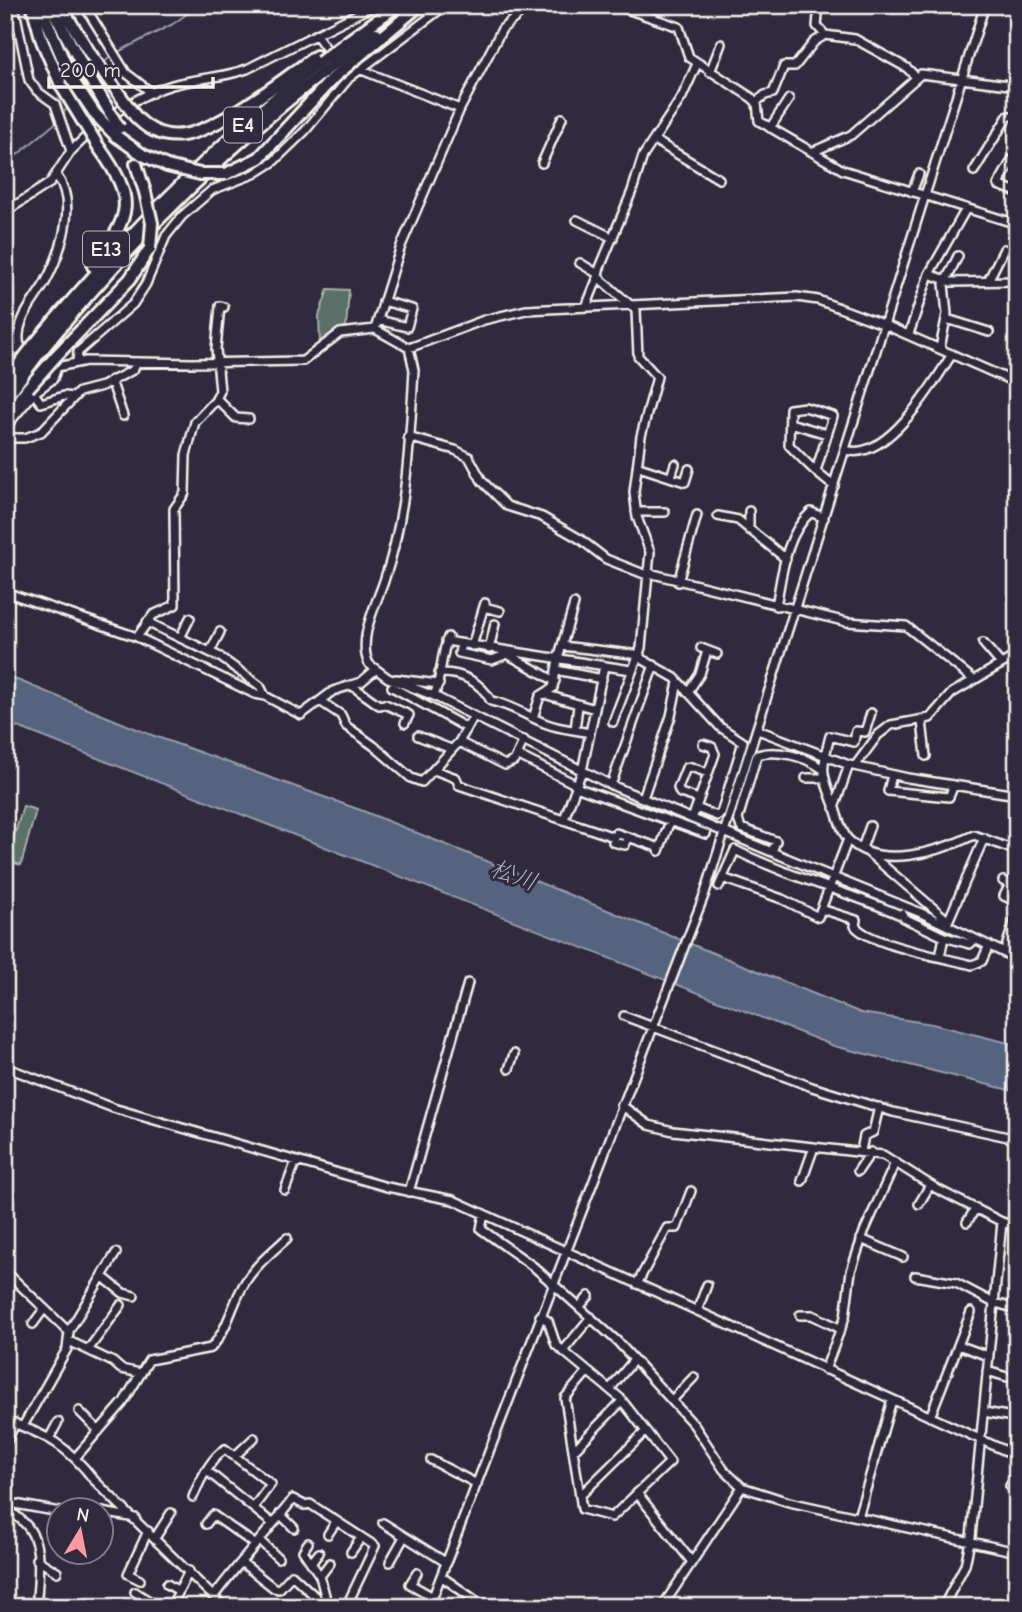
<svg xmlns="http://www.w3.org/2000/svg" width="1022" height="1612" viewBox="0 0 1022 1612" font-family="'Comic Neue','Klee One',sans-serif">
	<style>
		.green { fill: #5a6f68; stroke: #a7b0a8; stroke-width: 2 }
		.water { fill: #55647f; stroke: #959ca9; stroke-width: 2 }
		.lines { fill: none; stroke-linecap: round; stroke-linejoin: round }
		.stream { stroke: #959ca9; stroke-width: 2 }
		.highway-tunnel { stroke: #4d4857; stroke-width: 10; stroke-dasharray: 10 5; stroke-linecap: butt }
		.minor-casing { stroke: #f4f1e8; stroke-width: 12 }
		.highway-casing { stroke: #f4f1e8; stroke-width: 16 }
		.minor { stroke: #2f2a3d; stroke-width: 7 }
		.highway { stroke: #2f2a3d; stroke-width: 10 }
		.highway-bridge-casing { stroke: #f4f1e8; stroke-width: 16; stroke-linecap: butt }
		.highway-bridge { stroke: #2f2a3d; stroke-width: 10 }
		.labels { text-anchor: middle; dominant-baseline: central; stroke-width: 6; stroke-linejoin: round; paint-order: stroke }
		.shield { fill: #2f2a3d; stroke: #b9b5b5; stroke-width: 2 }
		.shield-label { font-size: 21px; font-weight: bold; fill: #f4f1e8 }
		.water-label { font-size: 24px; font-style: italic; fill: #b4b9be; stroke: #2f2a3d }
	</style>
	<rect width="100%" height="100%" fill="#2f2a3d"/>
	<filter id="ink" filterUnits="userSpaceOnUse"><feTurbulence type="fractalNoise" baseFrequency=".0143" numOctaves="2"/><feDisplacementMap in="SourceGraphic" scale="14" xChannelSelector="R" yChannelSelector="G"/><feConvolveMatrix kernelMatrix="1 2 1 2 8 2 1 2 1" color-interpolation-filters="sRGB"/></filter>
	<g filter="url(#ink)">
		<path class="green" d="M328 289 349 290 346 327 338 329 320 345 319 316Z
			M23 806 36 810 21 865 7 861Z"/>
		<path class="water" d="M5 675 149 734 363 811 861 1013 932 1024 1017 1045V1092L834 1046 5 722Z"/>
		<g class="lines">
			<path class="stream" d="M116 53 173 24 199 5
				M103 64 111 56
				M61 116 68 107
				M5 165 58 121"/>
			<path class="highway-tunnel" d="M121 133 136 164"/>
			<g class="minor-casing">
				<path id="minor" d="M84 5 126 73 152 93
					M615 5 679 27 689 57 752 98 757 103 759 121 843 170 1017 224
					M819 5 817 26 825 35 855 39 907 68 916 77
					M317 36 331 55
					M359 69 460 109
					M710 72 721 44
					M756 102 765 95 773 93 784 66H795L814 42 825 35
					M770 128 789 99
					M654 140 719 179
					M71 151C99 123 133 96 172 85 197 78 222 78 247 69L375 5
					M812 152 851 135 921 74 1017 86
					M1017 162 1012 160 998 185 1017 192
					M542 163 562 118
					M974 171 1008 116H1017
					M56 175C79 203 60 255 45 283 33 303 14 322 20 346L57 367 86 361 192 363 303 361 340 333 375 329 409 348 414 370C410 439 407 515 384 581 376 605 357 640 369 664L388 678 434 696 611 785 772 852
					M912 192 919 174
					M5 212 50 183 71 151 55 104 37 91 29 80 14 5
					M577 220 613 238
					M580 263 598 274
					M929 274 951 282 1017 281
					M989 279 1004 249
					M586 307 598 277
					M947 319 989 332
					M378 320 407 327 412 309 383 301
					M375 329 401 246 460 109 502 29 530 5
					M909 334 929 274 966 209
					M409 348 484 320 526 310 797 297 818 300 885 325 1017 383
					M940 348 947 314 944 284 958 256
					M5 358 20 346
					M77 362 78 352 133 304 146 284 166 236 182 216 212 190 254 174 273 162 305 131 349 78 446 5
					M111 380 123 416
					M34 393 53 379 57 367
					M217 399 236 418 249 419
					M790 423 827 434
					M5 428 34 393 41 403 64 396 74 397
					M408 437 455 450 469 457 482 481 507 506 542 517 580 539 606 559 649 576
					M5 438H25L41 432 79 392 102 386 133 370 137 362
					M846 450C886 463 934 383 952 354
					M639 467 685 482 689 469
					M816 471 833 416 805 407 790 409 789 445C803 459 817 475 834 486
					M671 477 675 464
					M749 511V530
					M636 512H665
					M718 516 738 520 786 559
					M649 573 847 622 906 626 974 680 1017 655
					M678 582 697 515
					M5 592 137 637 255 694 265 696
					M776 606C782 575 785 535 811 512L824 518
					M484 607 500 611
					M147 622 220 657 260 686 265 696 301 715 333 691 361 682 374 671
					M137 637 153 615 175 605 174 509 185 493 186 455 195 422 215 401 220 391 216 349 220 306 224 307
					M180 638 190 618
					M446 641 631 670
					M983 643 1001 664
					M461 644 459 653 492 660 505 655
					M472 646 485 603
					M562 646 640 655
					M701 648 717 654
					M489 649 495 624
					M502 651 555 681
					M210 652 220 632
					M640 658 675 678 720 727 743 742 721 813 717 816 696 808
					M556 670 602 679
					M439 673C461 672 481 682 491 701 512 705 526 716 547 724 560 729 576 730 590 733
					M396 679 439 684
					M351 685 379 705 385 704 409 715 405 723
					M392 687 467 728
					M688 692 700 674 707 651
					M544 694 595 709
					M434 696C442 676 440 659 448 637
					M320 701 341 715 346 726 374 746 411 778 422 782 459 742 474 716
					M871 713 865 732 856 731 854 742 830 736C820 773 822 773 835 808 838 818 841 830 847 838 877 872 941 851 974 835L1017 851
					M533 718 540 696 553 688 558 659 574 604
					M922 721 926 756
					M613 722 641 648 650 552 637 517 634 492 641 436 657 377 638 356 636 310 598 277 599 270 632 191 643 156 682 97 697 64
					M575 730 578 706
					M758 730 849 765 908 778 1017 795
					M418 736 451 749
					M459 742 505 765 514 761 524 740
					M517 755 577 785
					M855 766 878 735 891 725 930 718 952 693 974 680
					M821 768C805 756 775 749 757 755L738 819 741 828 776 841 772 852 921 913 1017 959
					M434 770 456 778 459 785 614 837
					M892 775 888 791 949 797 954 785
					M806 778H824
					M611 785 654 665
					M576 787 706 834
					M643 798 671 716 678 682
					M699 799 680 793 678 788 686 768 691 767 708 773
					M834 808 849 765
					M564 819 582 771 604 666
					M692 819 715 754 712 747 703 744
					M628 837 625 845 613 842 616 833 657 847 659 851 670 821
					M862 848 870 826
					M864 849 946 919 947 925
					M723 878 782 899 818 917 848 839
					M1003 881 1010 884 1004 896 1017 902
					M719 886 735 850C789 877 848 892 903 916
					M821 909 856 920 855 926C870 945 946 958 972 965L982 961 989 945
					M902 913 904 918 944 937 970 944 975 939
					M947 924 984 838
					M1004 953 1017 914
					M940 957 944 937
					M624 1016 812 1087 893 1112 1017 1139
					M5 1067 113 1108 387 1187 453 1200 1017 1456
					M509 1069 514 1054
					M621 1105 649 1125 673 1131 883 1155 937 1189 1002 1222 971 1537 965 1565 943 1607
					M861 1151 864 1136 873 1132 879 1107
					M858 1171 871 1152
					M802 1181 814 1147
					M5 1184 6 1183
					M285 1190 296 1161
					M409 1192 468 983
					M919 1204 930 1185
					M484 1214 481 1229 534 1267 617 1341 694 1425 724 1470 742 1487 789 1502 1017 1552
					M967 1222 976 1208
					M1002 1222 1017 1227
					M861 1239 903 1257
					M5 1271 69 1332 67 1349 23 1426
					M915 1276 956 1283 992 1302 1017 1309
					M103 1277 123 1293 134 1296
					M637 1284 667 1228H677L691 1191
					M581 1305 589 1296
					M697 1311 707 1285
					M800 1315H812L841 1329
					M540 1316 548 1321 556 1345 620 1398 670 1462 612 1517 582 1509 565 1398 587 1372
					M33 1324 44 1309
					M69 1331 116 1253
					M69 1341 113 1362 121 1369 140 1373
					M958 1345 988 1356
					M88 1350 121 1305
					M563 1351 591 1317
					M825 1370 845 1317 851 1271 864 1232 895 1163
					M987 1371 1007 1377
					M610 1389 633 1361
					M672 1400 694 1377
					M79 1411 99 1431
					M984 1412 1013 1417
					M930 1417 971 1312
					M5 1420C47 1435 67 1445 94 1480L224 1607
					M50 1437 58 1422
					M8 1439 15 1423
					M574 1450 622 1401
					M235 1456 254 1438
					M76 1457 123 1403 149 1360 211 1348C228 1329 231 1307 243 1286 253 1267 272 1252 287 1238
					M431 1460 477 1484
					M207 1471 272 1523
					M1010 1486 1017 1475
					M637 1493 692 1562
					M581 1495 646 1431
					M193 1497C200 1480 210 1459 225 1449L271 1484 253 1508
					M5 1506 15 1504 60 1512
					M5 1507C13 1514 24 1520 30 1530 43 1549 38 1585 36 1607
					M70 1510H87
					M102 1512 135 1518
					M280 1514 294 1528
					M858 1517 892 1400
					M383 1523 447 1563
					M206 1524 213 1515 253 1543
					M328 1534 336 1522
					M155 1538 171 1513
					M260 1541 278 1558
					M308 1543 303 1551 320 1576 327 1603 334 1607
					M351 1552 360 1539
					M36 1559 57 1572
					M241 1562 274 1588 279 1589 292 1575 319 1600 327 1603
					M390 1562 404 1537
					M311 1563 319 1553
					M417 1573 410 1584 433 1597
					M320 1576 330 1563
					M442 1577 485 1607
					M140 1580 128 1574 148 1531
					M167 1584 179 1591
					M135 1592 159 1607
					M214 1596C240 1561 267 1533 293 1499L304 1505 310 1504 375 1546 346 1607
					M171 1607 189 1571
					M429 1607 705 893 985 5
					M491 1607H495
					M662 1607 742 1487
					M1012 1607 1017 1593"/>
			</g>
			<g class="highway-casing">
				<path id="highway" d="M32 5 42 41 62 87
					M40 5 71 78
					M50 5 82 65
					M60 5 91 55
					M344 44 398 5
					M352 50 376 33
					M358 57 420 5
					M135 116C148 130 163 138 183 135 220 130 284 79 316 56
					M116 136 143 155 167 166
					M136 164 145 192
					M226 174 259 158 333 78
					M93 266C132 214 137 201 98 146
					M33 346C120 242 213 146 320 62
					M41 351C126 247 219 153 325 71
					M56 356 130 279 150 248
					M5 399 19 380
					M5 417 28 388"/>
			</g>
			<use href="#minor" class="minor"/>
			<use href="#highway" class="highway"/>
			<g class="highway-bridge-casing">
				<path id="highway-bridge" d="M91 55 135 116
					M320 62 344 44
					M82 65 119 128
					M325 71 352 50
					M71 78 95 114 116 136
					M333 78 358 57
					M62 87 98 146
					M167 166 200 174H226
					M145 192 152 223 150 248
					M11 375 33 346
					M19 380 41 351
					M28 388 56 356"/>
			</g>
			<use href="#highway-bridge" class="highway-bridge"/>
		</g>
	</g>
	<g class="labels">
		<g class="shield">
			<rect x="224" y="107.5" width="38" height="35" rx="5"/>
			<rect x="83" y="231.5" width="46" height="35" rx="5"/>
		</g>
		<g class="shield-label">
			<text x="243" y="125">E4</text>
			<text x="106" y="249">E13</text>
		</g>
		<g class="water-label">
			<text transform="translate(514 875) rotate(20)">松川</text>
		</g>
	</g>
	<rect width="1022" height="1612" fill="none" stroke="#2f2a3d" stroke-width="28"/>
	<rect x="14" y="14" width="994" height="1584" fill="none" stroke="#f4f1e8" stroke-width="2.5" filter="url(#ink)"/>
	<g transform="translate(80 1531) rotate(10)"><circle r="33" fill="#2f2a3d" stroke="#7e7a81" stroke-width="2"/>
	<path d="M0-5L12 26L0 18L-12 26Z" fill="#ff9aa2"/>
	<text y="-10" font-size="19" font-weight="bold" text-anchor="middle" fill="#f4f1e8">N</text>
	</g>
	<path d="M49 77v10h164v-10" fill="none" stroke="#f4f1e8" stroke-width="3.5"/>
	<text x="60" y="77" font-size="21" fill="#f4f1e8" stroke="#2f2a3d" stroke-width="5" paint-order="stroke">200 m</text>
</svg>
